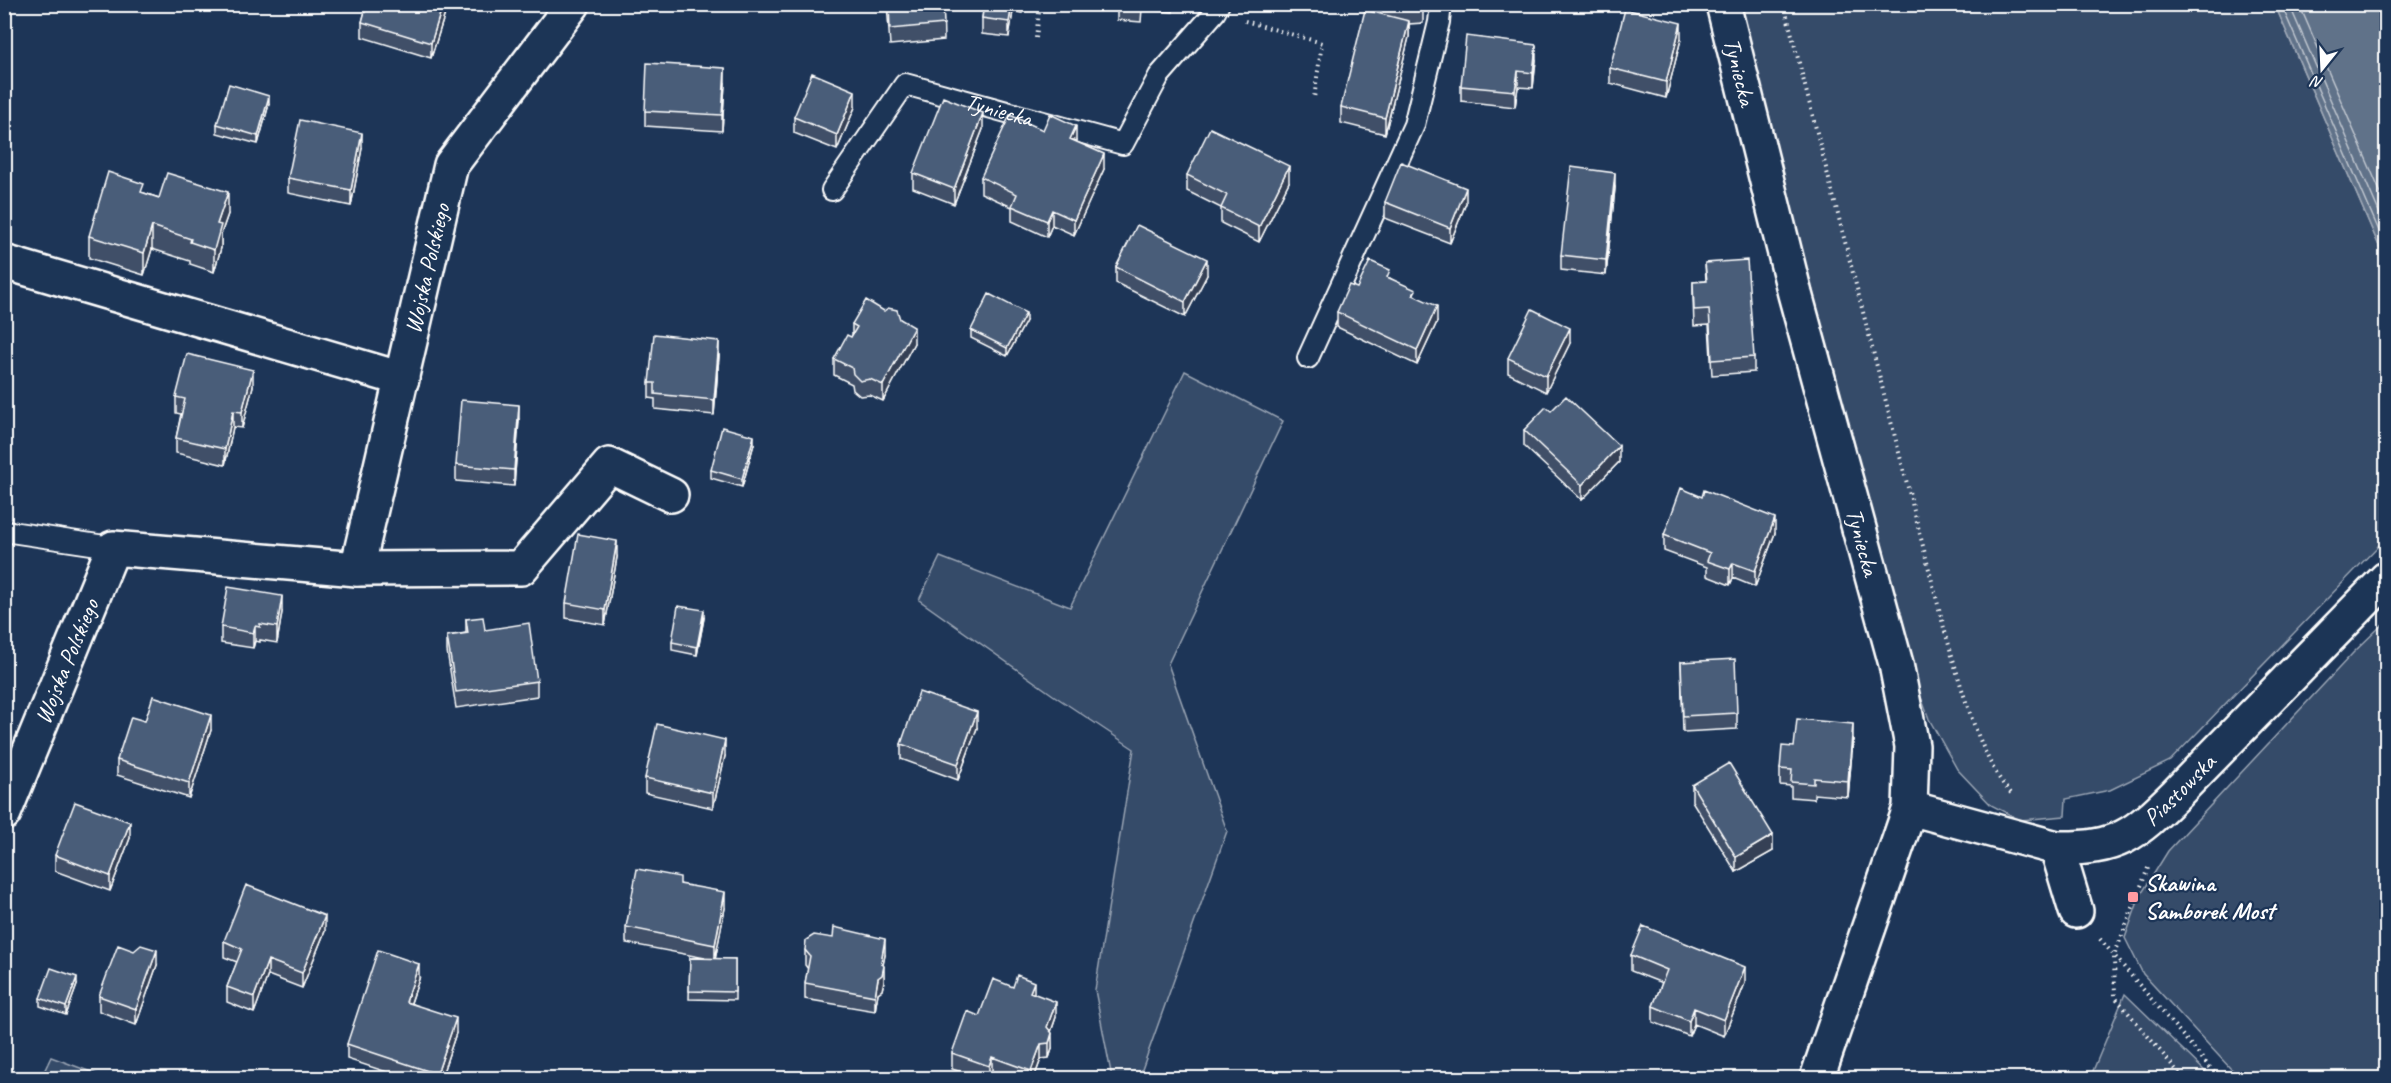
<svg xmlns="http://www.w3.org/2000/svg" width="2391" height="1083" viewBox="0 0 2391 1083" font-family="Caveat,sans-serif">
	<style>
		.green { fill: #364b69; stroke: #9aa5b4; stroke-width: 1.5 }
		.water { fill: #617289; stroke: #a0aab8; stroke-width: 1.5 }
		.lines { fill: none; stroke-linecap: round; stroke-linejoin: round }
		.shore { stroke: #c0c7d0; stroke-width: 1.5 }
		.lane-casing { stroke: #fff; stroke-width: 24 }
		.street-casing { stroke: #fff; stroke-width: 38 }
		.secondary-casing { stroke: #fff; stroke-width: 38 }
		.path { stroke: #fff; stroke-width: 4; stroke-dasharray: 1.5 4.5; stroke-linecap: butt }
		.lane { stroke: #1d3557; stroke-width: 20 }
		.street { stroke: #1d3557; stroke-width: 33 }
		.secondary { stroke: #1d3557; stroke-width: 33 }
		.wall { fill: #405068; stroke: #fff; stroke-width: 1.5 }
		.shaded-wall { fill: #344155; stroke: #fff; stroke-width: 1.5 }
		.building { fill: #4a5d79; stroke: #fff; stroke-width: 1.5 }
		.poi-dot { fill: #ff9aa2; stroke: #1d3557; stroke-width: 2 }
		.labels { text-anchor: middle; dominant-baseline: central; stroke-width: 4.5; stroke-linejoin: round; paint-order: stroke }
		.street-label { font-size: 24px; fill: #fff; stroke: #1d3557 }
		.poi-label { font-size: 24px; font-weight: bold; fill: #fff; stroke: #1d3557; text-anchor: start }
	</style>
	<rect width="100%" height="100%" fill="#1d3557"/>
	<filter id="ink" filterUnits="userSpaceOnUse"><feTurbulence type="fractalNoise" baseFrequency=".0167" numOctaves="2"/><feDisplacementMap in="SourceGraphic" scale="12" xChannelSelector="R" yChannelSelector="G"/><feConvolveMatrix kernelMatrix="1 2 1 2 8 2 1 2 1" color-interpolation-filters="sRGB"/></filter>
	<g filter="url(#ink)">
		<path class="green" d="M1739 5H2275L2386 262V538L2170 761 2110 790 2066 799 2065 816 2020 820 1991 805 1957 769 1929 719 1902 645Z
			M1185 371 1283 421 1168 664 1227 831 1139 1078H1112L1095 990 1134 749 1053 695 919 600 940 557 1070 607Z
			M2386 621V1078H2244L2230 1068 2143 974 2125 938 2140 896 2168 851 2353 653Z
			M2125 994 2212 1078H2090Z
			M51 1057 107 1078H41Z"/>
		<path class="water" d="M2275 5H2386V262Z"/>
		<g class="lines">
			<path class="shore" d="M2281 4 2386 247
				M2289 4 2386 228
				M2299 4 2386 205"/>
			<g class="lane-casing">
				<g id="lane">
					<path id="s1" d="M832 190 905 84 1123 144 1159 76 1215 12 1219 4"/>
					<path d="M1308 358 1414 125 1439 22 1441 4"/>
					<path d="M4 534 11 532 118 548"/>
				</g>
			</g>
			<g class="street-casing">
				<g id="street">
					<path d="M4 262 402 379"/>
					<path d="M357 569 521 568 609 465 671 495"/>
					<path id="s2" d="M1910 808 2057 848C2119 849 2134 835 2176 794L2386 579"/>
					<path id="s3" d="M4 813 113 548 357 569 451 165 573 4"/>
					<path d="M2057 848 2076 911"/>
				</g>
			</g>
			<g class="secondary-casing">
				<g id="secondary">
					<path id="s4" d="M1723 4 1795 294 1896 664 1912 746 1910 808 1817 1078"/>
				</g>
			</g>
			<path class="path" d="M1784 4 1944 628C1957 672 1981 767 2014 796
				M1245 21 1322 43 1314 98
				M1036 38 1040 4
				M2148 868 2114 956 2115 997 2183 1078
				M2100 939 2219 1078"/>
			<use href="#lane" class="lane"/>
			<use href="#street" class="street"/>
			<use href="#secondary" class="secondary"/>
		</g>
		<path class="wall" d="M367 4H448L431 58 362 37V22Z
			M715 4H774V6L715 7Z
			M887 4H943L944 40 890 45Z
			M984 4H1024L1022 13 1013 11 1009 37 982 34V18Z
			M1092 4H1174L1173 12 1142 9 1141 22 1117 20V6Z
			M1348 4H1423V23L1409 24V37L1385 134 1341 123V107L1381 14V7L1348 8Z
			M1681 39 1666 98 1610 83V68Z
			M1536 60 1533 88 1518 87 1515 107 1461 101V86Z
			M725 83 722 131 645 126V111Z
			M269 104 258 144 217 133V124Z
			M855 107 837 150 794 133V117Z
			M983 129 954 204 913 188V173Z
			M1043 130 1076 141 1104 169 1074 235 1052 225 1047 237 1012 221V207L981 193V177Z
			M362 148 351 206 288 193V178Z
			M1187 175 1289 182 1259 242 1221 223V208L1187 191Z
			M1615 188 1606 275 1561 270V255Z
			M144 193 159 198 228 214 221 234V248L214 272 190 264V261L152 249 144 275 89 258V236Z
			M1385 202 1466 203 1450 243 1385 218Z
			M1705 263 1754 357V372L1712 375 1709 325 1694 326 1693 298V282L1706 281Z
			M1116 267 1207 275 1185 317 1116 283Z
			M1390 278 1416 296 1437 322 1417 365 1337 327V312L1357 288Z
			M884 311 900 319 914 343 883 401 870 395 860 396 853 390 852 384 834 375V359L852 336V324Z
			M1026 321 1007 356 971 338V330Z
			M1570 343 1546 392 1508 373V358Z
			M719 356 714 415 655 409V399L649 398V383Z
			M253 386 242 428 233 427 225 465 176 453V438L181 414 176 413V397Z
			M1551 411 1619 462 1582 500 1524 446V430Z
			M519 420 514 486 456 481V465Z
			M754 444 742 487 711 478V470Z
			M1775 533 1755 587 1733 578 1730 585 1707 576V567L1664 551V535Z
			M617 557 605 625 566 618V603Z
			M282 612 277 643 260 640V642L255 641 253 648 221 643V627Z
			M704 618 697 655 672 650V642Z
			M466 619 485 630 537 681V696L456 708 447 651V636L466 633Z
			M1681 662 1737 713V729L1683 732Z
			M145 721 211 730 189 798 117 775V760Z
			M977 728 958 780 901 759V744Z
			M1853 740 1848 797 1814 794V799L1791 797V786L1780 785V769L1794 747Z
			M725 756 713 808 645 793V778Z
			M1692 785 1773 851 1736 872 1692 801Z
			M130 838 110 891 55 871V855Z
			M680 884 725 908 715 959H735V1000L689 999 690 958H705L626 943V927Z
			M325 931 302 988 268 975 254 1013 227 1002V987L237 962 224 957V941Z
			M805 950 885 955 883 964 884 981 882 990 878 993 875 1011 805 999V983L808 969 805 965Z
			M1631 955 1745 983 1724 1036 1694 1024 1689 1036 1653 1022V1006L1662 983 1631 971Z
			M157 965 136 1025 99 1011V996Z
			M419 979 411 1003 456 1033 441 1078H405L347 1059V1044Z
			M77 985 66 1015 40 1006V998Z
			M1034 994 1056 1017 1051 1032 1052 1049 1049 1058 1041 1059 1034 1078H1008L992 1073 990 1078H980L952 1069V1053L979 1016Z"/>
		<path class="shaded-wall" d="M443 4H448L431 58V43Z
			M1012 4H1013V11L1009 37V22Z
			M1409 21V37L1385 134V118Z
			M1681 23V39L1666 98V82Z
			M1536 45V60L1533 88V73Z
			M725 68V83L722 131V115Z
			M1518 71V87L1515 107V91Z
			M855 91V107L837 150V135Z
			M269 96V104L258 144V136Z
			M983 113V129L954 204V189Z
			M1076 126V141L1070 139Z
			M362 133V148L351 206V190Z
			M1104 154V169L1074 235V220Z
			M1289 166V182L1259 242V227Z
			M1615 173V188L1606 275V260Z
			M1466 188V203L1450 243V228Z
			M228 192V214L221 234V248L214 272V250L217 224Z
			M1052 210V225L1047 237V221Z
			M152 226V249L144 275V253Z
			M1207 259V275L1185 317V302Z
			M1437 306V322L1417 365V350Z
			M1026 313V321L1007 356V348Z
			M914 327V343L883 401V385Z
			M1570 328V343L1546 392V376Z
			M719 341V356L714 415V400Z
			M253 370V386L242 428V412Z
			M519 405V420L514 486V470Z
			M233 411V427L225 465V449Z
			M754 436V444L742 487V479Z
			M1619 446V462L1582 500V485Z
			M1775 518V533L1755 587V571Z
			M617 541V557L605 625V610Z
			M1733 563V578L1730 585V569Z
			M282 596V612L277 643V627Z
			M704 610V618L697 655V647Z
			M255 626V641L253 648V633Z
			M977 712V728L958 780V764Z
			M211 715V730L189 798V783Z
			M1853 724V740L1848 797V781Z
			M725 740V756L713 808V793Z
			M130 822V838L110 891V876Z
			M1773 835V851L1736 872V857Z
			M725 892V908L715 960V945Z
			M325 916V931L302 988V973Z
			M885 939V955L881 976 884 966V981L882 990 878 993 875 1011V996Z
			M157 950V965L136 1025V1009Z
			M268 960V975L254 1013V997Z
			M419 964V979L406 1017V1002Z
			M1745 967V983L1724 1036V1020Z
			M77 977V985L66 1015V1007Z
			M1034 982V997L1030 992Z
			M1056 1002V1017L1047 1043V1027Z
			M1694 1008V1024L1689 1036V1021Z
			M456 1018V1033L441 1078H437V1074Z
			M1052 1033V1049L1049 1058V1043Z
			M1041 1044V1059L1034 1078H1031V1071Z
			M992 1057V1073L990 1078H989V1066Z"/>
		<path class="building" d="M367 4H443L431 43 362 22Z
			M889 4H943L944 24 890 29Z
			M984 4H1012L1009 22 982 18Z
			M1117 4H1141V6Z
			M1381 4H1423V8L1381 9Z
			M1625 9 1681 23 1666 82 1610 68Z
			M1365 10 1409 21 1385 118 1341 107Z
			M1466 36 1536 45 1533 73 1518 71 1515 91 1461 86Z
			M647 63 725 68 722 115 645 111Z
			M812 73 855 91 837 135 794 117Z
			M229 84 269 96 258 136 217 124Z
			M943 97 983 113 954 189 913 173Z
			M1050 114 1076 126 1070 139 1104 154 1074 220 1052 210 1047 221 1012 206 1017 194 981 177 1010 115 1043 130Z
			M300 120 362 133 351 190 288 178Z
			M1210 128 1289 166 1259 227 1221 208 1227 195 1187 175Z
			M1401 162 1466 188 1450 228 1385 202Z
			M1571 167 1615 173 1606 260 1561 255Z
			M108 172 144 184 141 192 159 198 167 173 228 192 217 224 221 225 214 250 190 242 191 239 152 226 144 253 89 236Z
			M1137 225 1207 259 1185 302 1116 267Z
			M1747 260 1754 357 1712 360 1709 309 1694 310 1693 282 1707 281 1705 263Z
			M1370 261 1390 270 1387 277 1416 290 1413 295 1437 306 1417 350 1337 312 1349 285 1357 288Z
			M989 294 1026 313 1007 348 971 330Z
			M866 300 884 311 888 308 897 310 900 319 914 327 883 385 870 379 860 381 853 374 852 368 834 359 847 335 851 337 857 327 852 324Z
			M1532 309 1570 328 1546 376 1508 358Z
			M654 334 719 341 714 400 655 394V383H649Z
			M187 354 253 370 242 412 233 411 225 449 176 438 185 399 176 397Z
			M1566 396 1619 446 1582 485 1524 430 1546 407 1551 411Z
			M461 400 519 405 514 470 456 465Z
			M722 427 754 436 742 479 711 470Z
			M1681 488 1702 497 1704 490 1775 518 1755 571 1733 563 1730 569 1707 561 1710 553 1664 535Z
			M578 534 617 541 605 610 566 603Z
			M228 587 282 596 277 627 260 624V627L255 626 253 633 221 627Z
			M678 606 704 610 697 647 672 642Z
			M483 617 485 630 529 623 537 681 456 692 447 636 468 633 466 619Z
			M1735 659 1737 713 1683 716 1681 662Z
			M919 692 977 712 958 764 901 744Z
			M153 696 211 715 189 783 117 760 131 717 145 721Z
			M1797 719 1853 724 1848 781 1814 778V784L1791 782 1792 770 1780 769 1782 746 1794 747Z
			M657 724 725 740 713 793 645 778Z
			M1729 763 1773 835 1736 857 1692 785Z
			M75 802 130 822 110 876 55 855Z
			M637 869 680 877V884L725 892 715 945 626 927Z
			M246 885 325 916 302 973 268 960 254 997 227 987 242 949 224 941Z
			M1643 926 1745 967 1724 1020 1694 1008 1689 1021 1653 1006 1667 970 1631 955Z
			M834 927 885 939 881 962 884 966 882 975 878 978 875 996 805 983 810 956 805 950 806 940 814 935 833 938Z
			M118 945 134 951 141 945 157 950 136 1009 99 996Z
			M378 950 419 964 406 1002 456 1018 437 1074 347 1044Z
			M690 958 735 959V992L689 991Z
			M51 968 77 977 66 1007 40 998Z
			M1017 975 1034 982 1030 992 1056 1002 1047 1027 1052 1033 1049 1043 1041 1044 1031 1071 992 1057 989 1066 952 1053 967 1011 979 1016 993 979 1013 987Z"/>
	</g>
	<rect class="poi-dot" x="2127" y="891" width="12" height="12" rx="3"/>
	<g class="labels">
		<g class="street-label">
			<text stroke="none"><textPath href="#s4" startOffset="70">Tyniecka</textPath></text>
			<text stroke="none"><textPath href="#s1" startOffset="226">Tyniecka</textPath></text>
			<text stroke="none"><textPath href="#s3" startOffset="840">Wojska Polskiego</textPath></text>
			<text stroke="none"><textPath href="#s4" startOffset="556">Tyniecka</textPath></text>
			<text stroke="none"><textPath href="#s3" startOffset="164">Wojska Polskiego</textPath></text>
			<text stroke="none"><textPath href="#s2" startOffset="294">Piastowska</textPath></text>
		</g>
		<g class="poi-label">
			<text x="2145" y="883">Skawina<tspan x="2145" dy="28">Samborek Most</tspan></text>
		</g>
	</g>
	<rect width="2391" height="1083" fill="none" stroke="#1d3557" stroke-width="24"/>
	<rect x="12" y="12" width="2367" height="1059" fill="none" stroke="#fff" stroke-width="2" filter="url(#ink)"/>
	<g transform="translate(2322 69) rotate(198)" stroke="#1d3557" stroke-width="4.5" paint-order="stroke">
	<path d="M0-4.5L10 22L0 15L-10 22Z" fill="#ffffff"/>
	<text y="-9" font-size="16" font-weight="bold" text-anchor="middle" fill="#ffffff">N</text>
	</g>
</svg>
